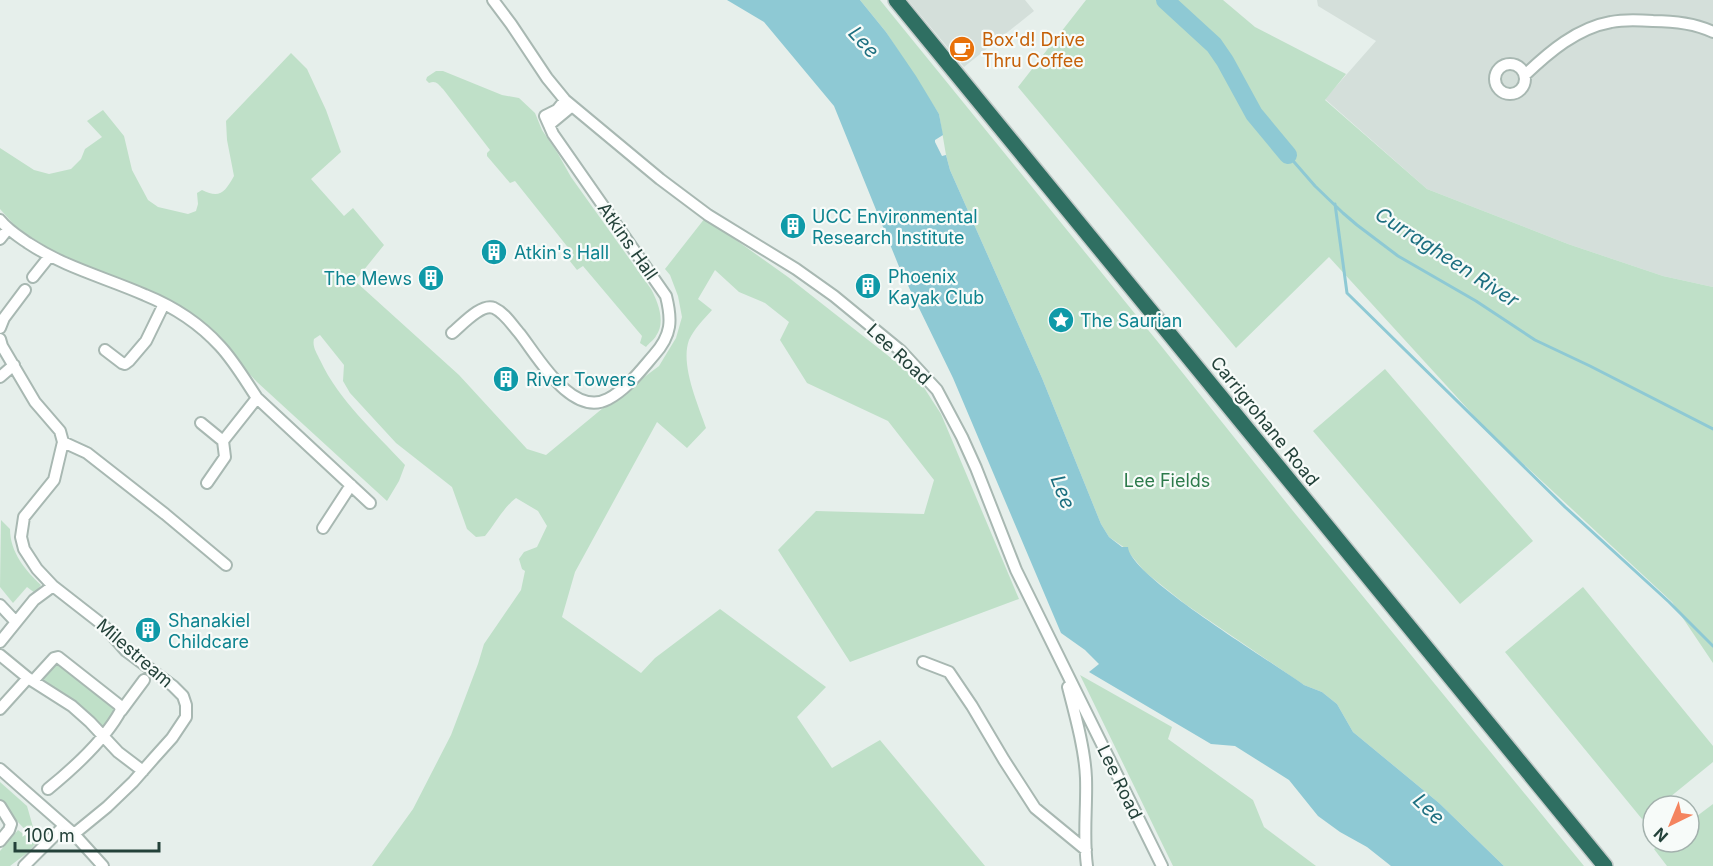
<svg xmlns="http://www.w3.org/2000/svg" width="1713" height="866" viewBox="0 0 1713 866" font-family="Inter,sans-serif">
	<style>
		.built { fill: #d4dfda }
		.green { fill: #bfe0c8 }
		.water { fill: #8ec9d4 }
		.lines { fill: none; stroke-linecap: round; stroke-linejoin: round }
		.stream { stroke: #8ec9d4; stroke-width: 3 }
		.river { stroke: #8ec9d4; stroke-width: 18 }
		.minor-casing { stroke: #a8b8b2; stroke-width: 14 }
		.highway-casing { stroke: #c2cac8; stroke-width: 18 }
		.minor { stroke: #fff; stroke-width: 10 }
		.highway { stroke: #2f6f62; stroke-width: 15 }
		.labels { text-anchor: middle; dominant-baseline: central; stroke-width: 4.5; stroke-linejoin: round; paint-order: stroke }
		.food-label { font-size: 18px; fill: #c56008; stroke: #f7fbf9; text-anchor: start }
		.culture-label { font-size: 18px; fill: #0d838f; stroke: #f7fbf9; text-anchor: start }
		.street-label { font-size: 18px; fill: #24423a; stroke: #f7fbf9 }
		.park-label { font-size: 18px; fill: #2d7a4b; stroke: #f7fbf9 }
		.water-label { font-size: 20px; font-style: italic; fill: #1c6f80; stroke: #f7fbf9 }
	</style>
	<rect width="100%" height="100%" fill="#e6efeb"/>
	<path class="built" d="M908 0H1025L1034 11 964 67Z
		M1317 0H1713V287L1663 276 1568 244 1427 189 1325 99 1376 41 1318 6Z"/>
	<path class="green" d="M860 0H880L1162 347 1293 511 1584 866H1504L1439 803 1353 732 1337 704 1322 692 1304 685 1185 604 1145 572 1125 548 1109 537 1101 524 1042 378 950 170 946 155 939 114 886 32Z
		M1086 0H1223L1255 27 1346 74 1325 100 1427 189 1568 244 1663 276 1713 287V663L1672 602 1487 430 1329 257 1236 348 1018 87Z
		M291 53 307 69 326 110 341 152 311 179 344 216 353 208 384 245 355 281 459 375 527 449 546 455 603 408 659 366 676 338 682 317 678 296 670 275 665 269 705 218 788 277 919 380 941 414 1019 599 850 662 778 550 816 511 924 514 934 480 888 421 807 383 780 340 789 322 765 303 739 292 715 270 698 299 712 310C704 319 694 329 689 340 680 365 698 404 706 428L687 448 657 422 575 572 562 617 641 673 655 658 720 609 826 687 797 717 832 768 880 740 985 866H372L413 809 451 735 478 664 484 644 521 590 525 571 522 569 519 559 524 552 537 547 547 526 538 511 516 498C502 509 496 523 485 536L476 537 467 529 452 487 396 443 350 393 343 381 344 365 320 335 314 339C312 347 317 353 320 360 339 401 375 432 405 465L399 481 387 501 257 382 209 331 59 255 17 228 0 209V148L34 170 49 174 71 169 81 159 85 149 102 137 87 121 103 110 124 136 132 170 148 200 158 207 188 214 196 211 198 204 197 193 202 190C220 199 225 192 234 176L227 140 226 121Z
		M436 71H443L502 95 519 98 535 113 542 130 557 152 571 177 651 289C658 302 666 322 656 336 654 340 649 343 646 347L640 343 642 336 583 266 577 270 569 260 574 255 515 181 510 183 487 156V153L490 150 443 89C438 84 436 80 429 83L426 80 427 77Z
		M1385 369 1533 541 1460 604 1313 431Z
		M1 520 10 529C10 552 25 570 41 585L35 593 27 587 13 603 0 587Z
		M1583 587 1713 746V762L1659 806H1653V811L1642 819 1505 652Z
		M58 662 114 706 115 712 105 725 100 726 44 682 43 678 54 664Z
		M1080 675 1172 727 1168 739 1253 800 1264 827 1316 866H1173Z
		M0 782 27 806 35 834 33 835C19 827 12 813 0 800Z
		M1713 804V866H1667L1654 849 1663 842H1689V822Z
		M18 830 36 843 27 853 10 866H0V851Z"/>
	<path class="water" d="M727 0H860L886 32 916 76 939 114 943 135 935 140V142L942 156 946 155 950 170 1042 378 1101 524 1109 537 1122 547H1128C1129 576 1275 663 1304 685L1322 692 1337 704 1353 732 1439 803 1504 866H1391L1367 847 1340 832 1318 816 1289 780 1235 746 1211 744 1089 672 1099 664 1085 650 1061 633 953 378 900 269 834 106 764 22Z"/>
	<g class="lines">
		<path class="stream" d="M1288 155 1315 186 1343 213 1357 225 1398 256 1476 301 1535 340 1590 366 1713 429
			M1335 204 1347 293 1565 507 1669 602 1713 646"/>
		<path class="river" d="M1165 0 1214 45 1225 61 1254 114 1288 155"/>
		<g class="minor-casing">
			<path id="minor" d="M493 0 511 24 547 78 565 100 660 179 708 215 796 269 834 296 901 351 937 390 962 437 976 468 1016 570 1162 866
				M1495 79a15 15 0 1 1 30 0a15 15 0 1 1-30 0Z
				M1525 75C1549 52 1577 28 1611 22 1625 19 1640 20 1653 21 1674 21 1694 23 1713 32
				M549 125 572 106
				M0 220C8 230 18 236 28 243 66 268 104 277 145 295 172 306 200 324 220 346 234 361 245 380 257 398L370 503
				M0 239 8 229
				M33 277 49 257
				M0 328 4 318 25 290
				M452 333C462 325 481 303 494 308 505 313 512 325 520 334 538 357 572 418 608 399 627 389 641 370 654 355 672 335 672 320 666 296L553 134 545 116 557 110 565 100
				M0 339 2 346 35 402 60 431 63 442 54 480 24 517 21 537 24 549 37 569 53 586 103 625 126 651 173 686 183 696 186 705V717L172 738 154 758 133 782 107 807 74 834
				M105 350 122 363 125 364 129 361 146 341 164 304
				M0 377 14 365
				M201 423 223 441
				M63 442 87 453 165 514 226 565
				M207 483 225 457 223 441 257 398
				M323 528 351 485
				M0 605 16 622
				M0 642 34 600 53 586
				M0 655 28 678 72 706 90 722 118 752 143 771
				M923 662 949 672 972 706 1004 760 1035 808 1086 850
				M33 681 54 658 58 657 119 705 121 710C105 740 75 767 48 789
				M1068 687C1075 714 1085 750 1086 778 1087 807 1083 837 1087 866
				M0 709 28 678
				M121 711 144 680
				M0 769 74 834 103 866
				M0 806 11 824 9 830 0 841
				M24 866 64 826"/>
		</g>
		<g class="highway-casing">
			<path id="highway" d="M896 0 1605 866"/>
		</g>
		<use href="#minor" class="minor"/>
		<use href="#highway" class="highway"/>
	</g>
	<defs>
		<g id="cafe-disc" transform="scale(1.35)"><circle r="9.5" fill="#e8710a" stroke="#f7fbf9"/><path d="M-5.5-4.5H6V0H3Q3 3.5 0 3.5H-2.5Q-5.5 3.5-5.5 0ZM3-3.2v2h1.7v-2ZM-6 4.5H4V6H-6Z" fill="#fff"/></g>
		<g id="building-disc" transform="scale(1.35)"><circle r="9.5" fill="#0f9aa8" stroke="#f7fbf9"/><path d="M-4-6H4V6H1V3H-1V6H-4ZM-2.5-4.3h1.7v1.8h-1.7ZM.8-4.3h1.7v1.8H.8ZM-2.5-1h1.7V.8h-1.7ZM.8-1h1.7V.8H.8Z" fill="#fff"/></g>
		<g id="sight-disc" transform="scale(1.35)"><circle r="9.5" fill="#0f9aa8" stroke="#f7fbf9"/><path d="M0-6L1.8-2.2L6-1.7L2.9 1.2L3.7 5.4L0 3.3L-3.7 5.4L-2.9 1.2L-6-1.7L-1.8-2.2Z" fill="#fff"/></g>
	</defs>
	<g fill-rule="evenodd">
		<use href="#cafe-disc" x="962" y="49"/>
		<use href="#building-disc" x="793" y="226"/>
		<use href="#building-disc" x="494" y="252"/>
		<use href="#building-disc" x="431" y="278"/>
		<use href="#building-disc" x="868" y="286"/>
		<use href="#sight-disc" x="1061" y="320"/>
		<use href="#building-disc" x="506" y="379"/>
		<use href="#building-disc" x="148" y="630"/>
	</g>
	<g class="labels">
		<g class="food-label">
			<text x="982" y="39">Box'd! Drive<tspan x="982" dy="21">Thru Coffee</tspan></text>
		</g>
		<g class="culture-label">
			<text x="812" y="216">UCC Environmental<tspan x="812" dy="21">Research Institute</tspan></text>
			<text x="514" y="252">Atkin's Hall</text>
			<text x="888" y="276">Phoenix<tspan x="888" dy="21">Kayak Club</tspan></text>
			<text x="412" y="278" text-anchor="end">The Mews</text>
			<text x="1080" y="320">The Saurian</text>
			<text x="526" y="379">River Towers</text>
			<text x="168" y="620">Shanakiel<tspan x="168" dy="21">Childcare</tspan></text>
		</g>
		<g class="street-label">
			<text transform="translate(628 241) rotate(55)">Atkins Hall</text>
			<text transform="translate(899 354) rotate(43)">Lee Road</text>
			<text transform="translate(1265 421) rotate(51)">Carrigrohane Road</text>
			<text transform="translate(135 653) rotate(41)">Milestream</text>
			<text transform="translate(1120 782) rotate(64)">Lee Road</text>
		</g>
		<g class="park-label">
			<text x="1167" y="480">Lee Fields</text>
		</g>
		<g class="water-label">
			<text transform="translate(864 42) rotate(48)">Lee</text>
			<text transform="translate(1447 257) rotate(33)">Curragheen River</text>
			<text transform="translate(1063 492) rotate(69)">Lee</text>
			<text transform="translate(1429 809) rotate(44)">Lee</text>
		</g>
	</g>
	<g transform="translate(1671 824) rotate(223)"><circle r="28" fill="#f7fbf9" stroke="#a3b1ad" stroke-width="1.5"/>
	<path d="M0-4.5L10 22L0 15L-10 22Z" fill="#f4845f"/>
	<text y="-9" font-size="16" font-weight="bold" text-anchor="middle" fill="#24423a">N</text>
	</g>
	<path d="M15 842v9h144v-9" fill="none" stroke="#24423a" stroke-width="3"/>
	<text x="24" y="842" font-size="18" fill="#24423a" stroke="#f7fbf9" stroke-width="4.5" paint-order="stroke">100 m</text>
</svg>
